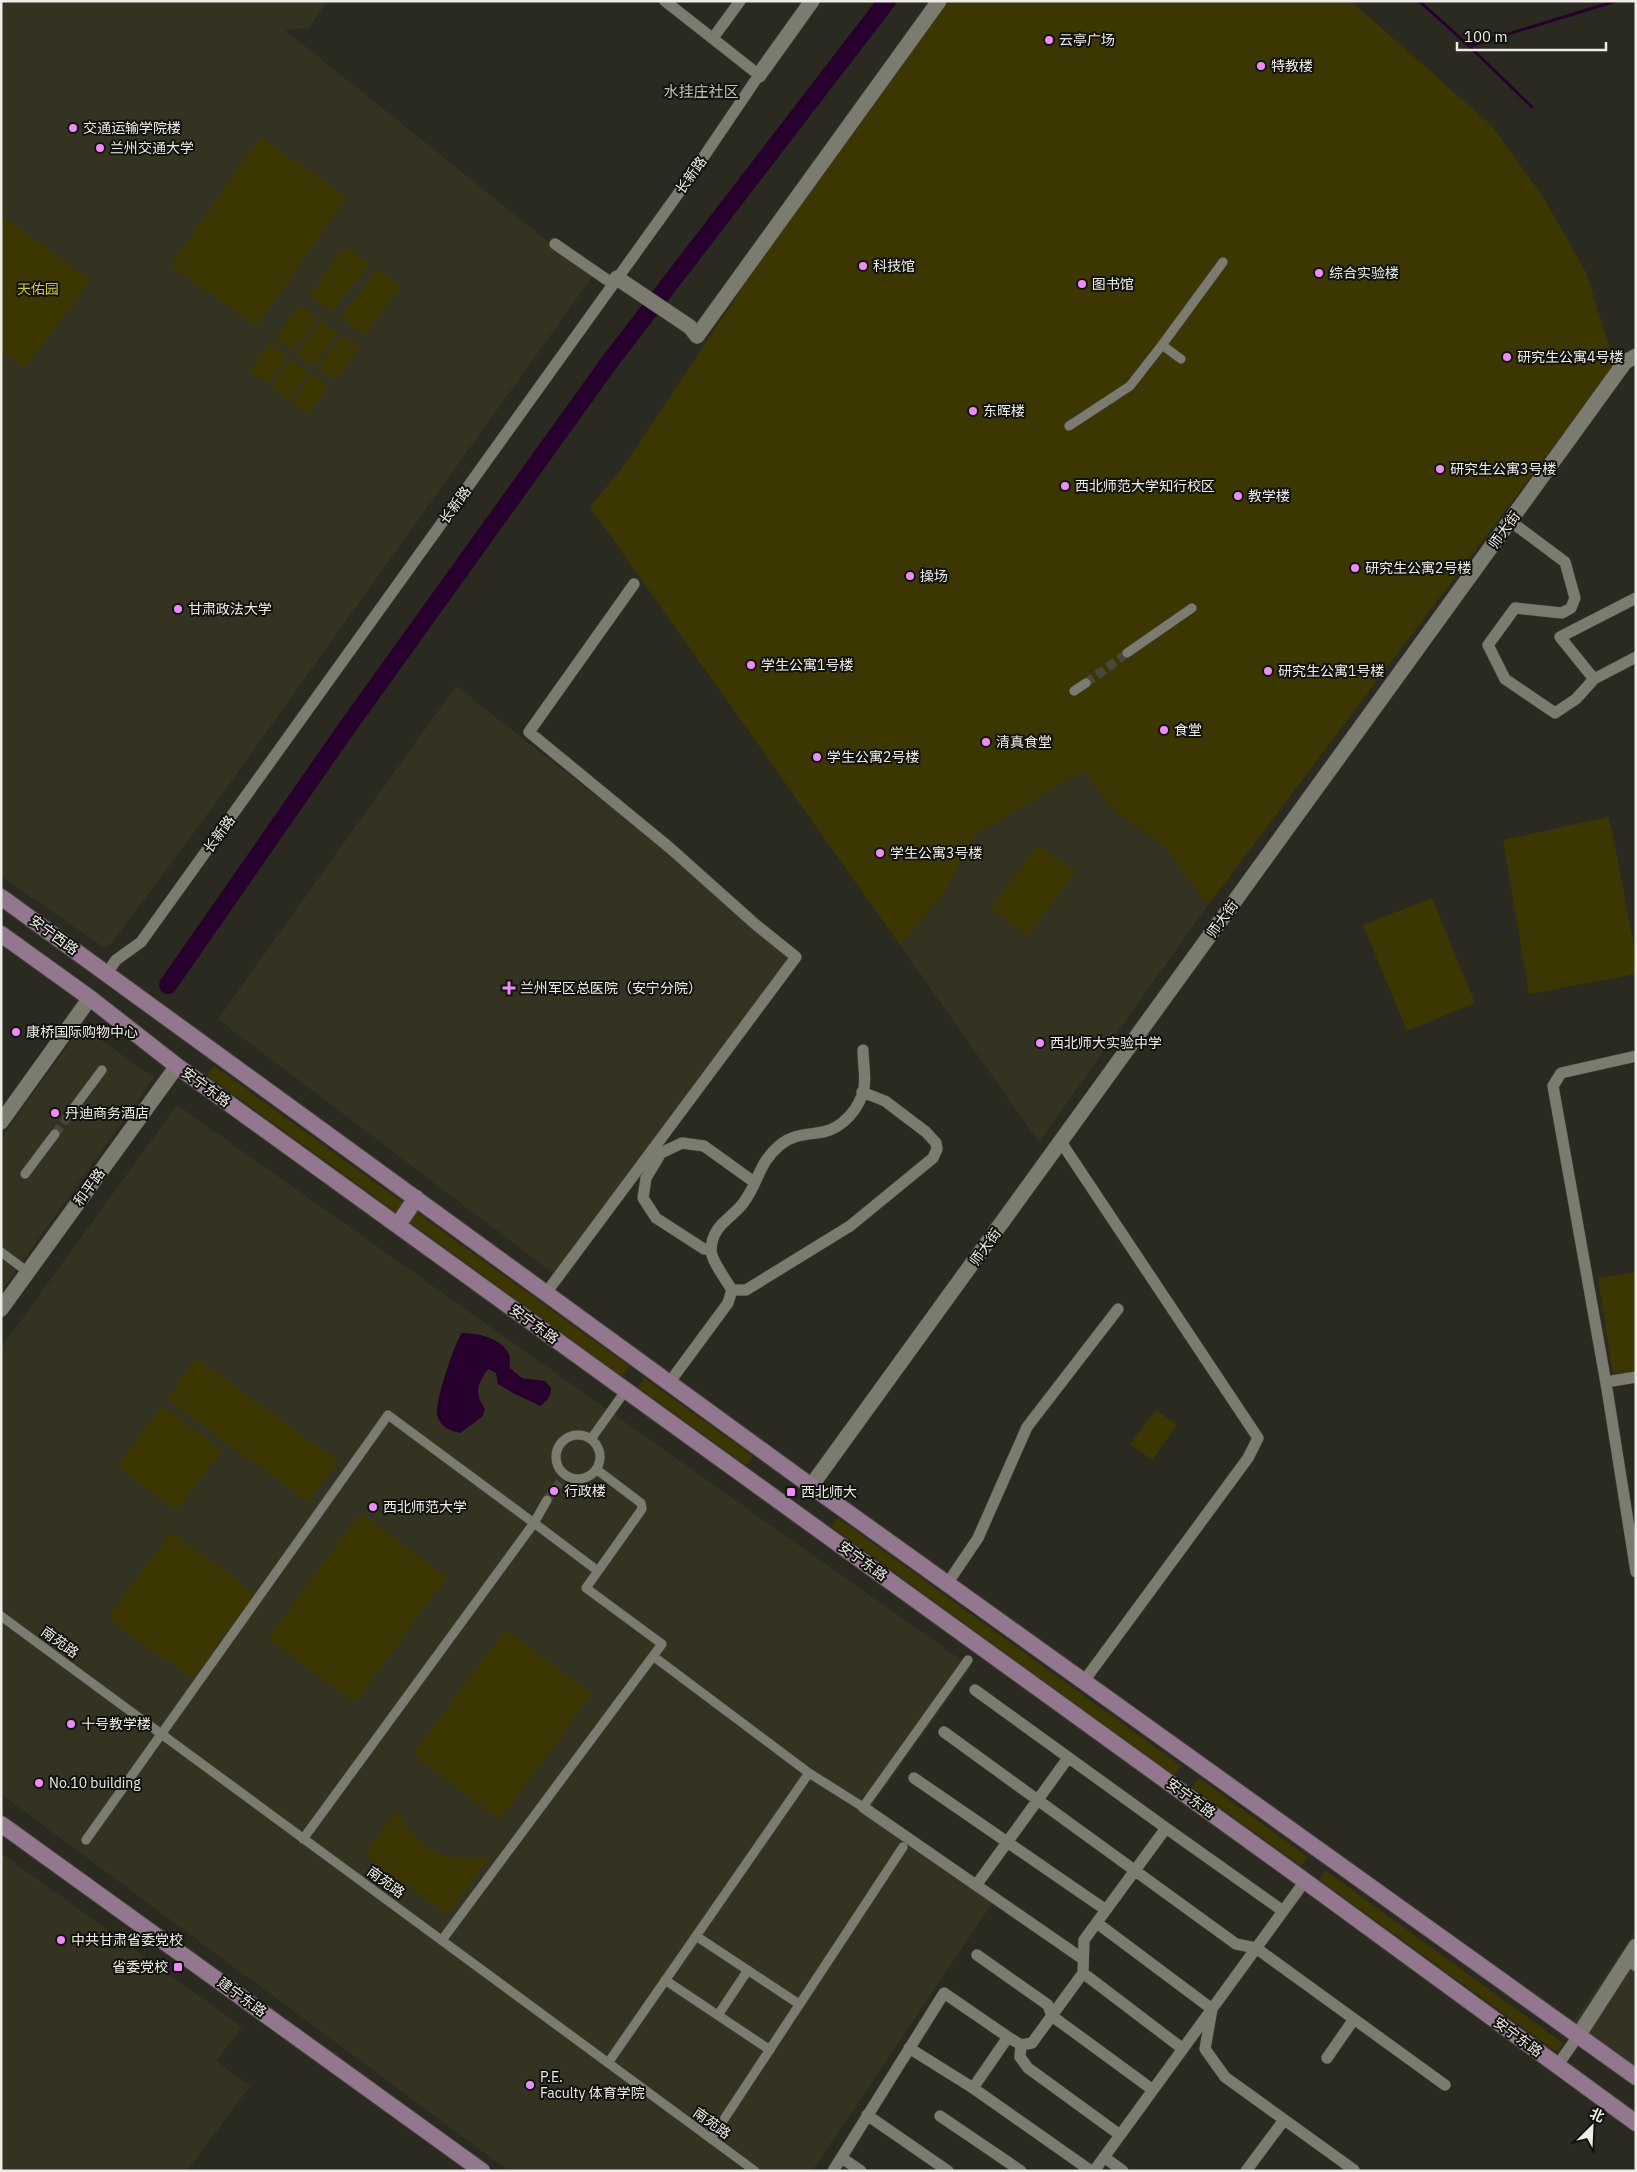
<svg xmlns="http://www.w3.org/2000/svg" width="1637" height="2172" viewBox="0 0 1637 2172" font-family="'IBM Plex Sans','Noto Sans SC',sans-serif">
	<style>
		.built { fill: #343322 }
		.green { fill: #3c3603 }
		.water { fill: #28002d }
		.lines { fill: none; stroke-linecap: round; stroke-linejoin: round }
		.stream { stroke: #28002d; stroke-width: 3 }
		.river { stroke: #28002d; stroke-width: 18 }
		.pedestrian-tunnel { stroke: #48473e; stroke-width: 9; stroke-dasharray: 9 4.5; stroke-linecap: butt }
		.pedestrian-casing { stroke: #47463e; stroke-width: 10 }
		.minor-casing { stroke: #47463e; stroke-width: 12 }
		.tertiary-casing { stroke: #47463e; stroke-width: 16 }
		.secondary-casing { stroke: #47463e; stroke-width: 18 }
		.pedestrian { stroke: #7c7b70; stroke-width: 9 }
		.minor { stroke: #7c7b70; stroke-width: 11 }
		.tertiary { stroke: #7c7b70; stroke-width: 15 }
		.secondary { stroke: #93778e; stroke-width: 16 }
		.poi-dot { fill: #ed8cf9; stroke: #12120e; stroke-width: 2 }
		.labels { text-anchor: middle; dominant-baseline: central; stroke-width: 4; stroke-linejoin: round; paint-order: stroke }
		.poi-label { font-size: 14px; fill: #edece6; stroke: #12120e; text-anchor: start }
		.street-label { font-size: 14px; fill: #edece6; stroke: #12120e }
		.park-label { font-size: 14px; fill: #d3c43a; stroke: #12120e }
		.neighbourhood-label { font-size: 15px; fill: #c3c2b6; stroke: #12120e }
	</style>
	<rect width="100%" height="100%" fill="#2b2a20"/>
	<path class="built" d="M1 1H328L309 28 285 30 592 277 212 808 112 943 103 947 1 876Z
		M456 686 800 956 558 1277 218 1019Z
		M1084 770 1114 811 1166 848 1208 905 1039 1142 900 945 947 889 976 834Z
		M82 1026 154 1078 1 1291V1138Z
		M177 1105 971 1667 865 1815 993 1902 812 2171H509L1 1794V1348Z
		M1 1853 242 2027 216 2061 250 2086 187 2171H1Z
		M1636 1930V2068L1574 2021Z"/>
	<path class="green" d="M947 1H1351L1492 126 1543 197 1586 272 1615 365 1208 905 1166 848 1114 811 1084 770 976 834 947 889 900 945 590 507 624 466 812 183Z
		M260 137 347 197 257 326 170 266Z
		M1 215 91 280 25 368 1 352Z
		M345 246 369 264 332 312 309 295Z
		M377 269 401 286 365 335 341 317Z
		M300 305 318 318 293 351 276 338Z
		M321 320 338 333 314 366 296 353Z
		M342 335 360 348 335 381 318 368Z
		M270 343 288 356 267 384 249 371Z
		M291 359 309 372 288 400 270 386Z
		M312 374 329 387 308 415 291 402Z
		M1608 817 1612 830 1636 956V974L1529 994 1503 840Z
		M1038 845 1075 872 1028 936 991 908Z
		M1432 898 1475 1003 1407 1031 1363 925Z
		M214 1066 629 1366 622 1376 207 1075Z
		M1636 1272V1371L1613 1374 1598 1278Z
		M196 1358 338 1461 308 1502 167 1399Z
		M644 1378 753 1456 746 1465 638 1387Z
		M162 1406 222 1450 177 1511 117 1467Z
		M1156 1410 1177 1425 1152 1460 1130 1444Z
		M360 1513 447 1577 355 1702 268 1638Z
		M838 1518 1181 1766 1174 1775 832 1527Z
		M171 1532 255 1594 192 1679 108 1618Z
		M505 1630 592 1694 500 1819 413 1754Z
		M1199 1778 1308 1857 1301 1866 1192 1787Z
		M397 1810C420 1851 444 1863 490 1857L447 1915 364 1854Z
		M1326 1871 1563 2043 1557 2052 1320 1880Z"/>
	<path class="water" d="M462 1333C477 1333 501 1338 508 1353 511 1357 509 1363 510 1368L522 1378 545 1381 551 1388C551 1397 547 1401 540 1406L513 1393 498 1384 496 1373 488 1369C477 1385 474 1392 485 1409L482 1417 460 1433C449 1431 440 1426 437 1415 435 1402 454 1344 462 1333Z"/>
	<g class="lines">
		<path class="stream" d="M1419 1 1469 46 1532 107
			M1469 46 1616 1"/>
		<path class="river" d="M168 985 346 729 611 360 887 1"/>
		<path class="pedestrian-tunnel" d="M1086 683 1127 653
			M55 1134 73 1109
			M547 1500 560 1482"/>
		<g class="pedestrian-casing">
			<path id="pedestrian" d="M1162 345 1223 262
				M1069 426 1130 386 1162 345 1181 359
				M1127 653 1192 608
				M1074 691 1086 683
				M73 1109 102 1070
				M25 1174 55 1134
				M1 1252 28 1272
				M556 1457a22 22 0 1 1 44 0a22 22 0 1 1-44 0Z
				M591 1439 626 1390
				M547 1500 534 1523 598 1571
				M1 1616 755 2171
				M653 1656 809 1773 863 1807 968 1660
				M86 1840 388 1415 534 1523 303 1839
				M696 1936 799 2004
				M442 1940 662 1644 586 1588 642 1509 641 1503 596 1469
				M1626 1961 1636 1967
				M665 1980 770 2050
				M718 2015 748 1970
				M608 2063 809 1773
				M711 2139 903 1847"/>
		</g>
		<g class="minor-casing">
			<path id="minor" d="M713 38 740 1
				M555 244 613 284
				M1510 521 1565 562 1575 598 1571 608 1562 613 1515 608 1488 645 1505 679 1555 713 1576 699 1594 679 1636 657
				M1594 679 1560 637 1636 598
				M107 973 116 960 141 942 688 180 759 75 665 1
				M1636 1056 1561 1073 1553 1086 1607 1389 1636 1572
				M1061 1142 1258 1438 1248 1458 1084 1681
				M711 1249H704L656 1218 643 1198 646 1178 661 1153 682 1143 704 1146 754 1182
				M732 1290H746L850 1226 933 1158 937 1149 936 1143 926 1132 885 1101 862 1092
				M546 1293 796 957 755 924 670 848 529 732 634 584
				M1606 1382 1636 1377
				M669 1383 728 1303 732 1290C726 1280 711 1260 711 1250 712 1224 732 1219 744 1202 759 1182 758 1163 780 1145 793 1134 807 1135 823 1132 843 1128 860 1108 864 1088 866 1076 863 1062 863 1050
				M947 1584 978 1538 1027 1427 1118 1309
				M975 1690 1166 1828
				M944 1732 1236 1944 1256 1948 1445 2085
				M914 1778 1106 1910
				M863 1807 1083 1959
				M977 1884 1068 1758
				M1097 1923 1212 2009 1205 2049 1225 2077 1354 2170
				M977 1955 1048 2005 1052 2016 1153 2090
				M1083 1973 1183 2049
				M1008 2037 973 2088 1091 2171
				M1021 2045 1020 2057 1028 2068 1120 2135
				M909 2048 973 2088
				M1327 2058 1354 2019
				M1557 2066 1578 2036
				M867 2115 948 2171
				M940 2116 1021 2171
				M1104 2157 1123 2171
				M842 2158 861 2171
				M833 2171 944 1993 1008 2037 1021 2045 1032 2043 1083 1973 1084 1940 1166 1828 1283 1911
				M1094 2171 1305 1881
				M1246 2171 1284 2120"/>
		</g>
		<g class="tertiary-casing">
			<path id="tertiary" d="M759 75 812 1
				M617 278 690 327 697 336 939 1
				M1 1122 90 998
				M1 1309 177 1066
				M811 1486 1625 362 1636 356
				M1578 2036 1636 1946"/>
		</g>
		<g class="secondary-casing">
			<path id="secondary" d="M1 897 811 1486 1636 2077
				M1 934 90 998 177 1066 1305 1881 1636 2123
				M398 1225 416 1198
				M1 1824 482 2171"/>
		</g>
		<use href="#pedestrian" class="pedestrian"/>
		<use href="#minor" class="minor"/>
		<use href="#tertiary" class="tertiary"/>
		<use href="#secondary" class="secondary"/>
	</g>
	<g class="poi-dot">
		<circle cx="1049" cy="40" r="5"/>
		<circle cx="1261" cy="66" r="5"/>
		<circle cx="73" cy="128" r="5"/>
		<circle cx="100" cy="148" r="5"/>
		<circle cx="863" cy="266" r="5"/>
		<circle cx="1319" cy="273" r="5"/>
		<circle cx="1082" cy="284" r="5"/>
		<circle cx="1507" cy="357" r="5"/>
		<circle cx="973" cy="411" r="5"/>
		<circle cx="1440" cy="469" r="5"/>
		<circle cx="1065" cy="486" r="5"/>
		<circle cx="1238" cy="496" r="5"/>
		<circle cx="1355" cy="568" r="5"/>
		<circle cx="910" cy="576" r="5"/>
		<circle cx="178" cy="609" r="5"/>
		<circle cx="751" cy="665" r="5"/>
		<circle cx="1268" cy="671" r="5"/>
		<circle cx="1164" cy="730" r="5"/>
		<circle cx="986" cy="742" r="5"/>
		<circle cx="817" cy="757" r="5"/>
		<circle cx="880" cy="853" r="5"/>
		<path d="M506.5 980.5h5v5h5v5h-5v5h-5v-5h-5v-5h5z"/>
		<circle cx="16" cy="1032" r="5"/>
		<circle cx="1040" cy="1043" r="5"/>
		<circle cx="55" cy="1113" r="5"/>
		<circle cx="554" cy="1491" r="5"/>
		<rect x="786" y="1487" width="10" height="10" rx="2.5"/>
		<circle cx="373" cy="1507" r="5"/>
		<circle cx="71" cy="1724" r="5"/>
		<circle cx="39" cy="1783" r="5"/>
		<circle cx="61" cy="1940" r="5"/>
		<rect x="173" y="1962" width="10" height="10" rx="2.5"/>
		<circle cx="530" cy="2085" r="5"/>
	</g>
	<g class="labels">
		<g class="poi-label">
			<text x="1059" y="40">云亭广场</text>
			<text x="1271" y="66">特教楼</text>
			<text x="83" y="128">交通运输学院楼</text>
			<text x="110" y="148">兰州交通大学</text>
			<text x="873" y="266">科技馆</text>
			<text x="1329" y="273">综合实验楼</text>
			<text x="1092" y="284">图书馆</text>
			<text x="1517" y="357">研究生公寓4号楼</text>
			<text x="983" y="411">东晖楼</text>
			<text x="1450" y="469">研究生公寓3号楼</text>
			<text x="1075" y="486">西北师范大学知行校区</text>
			<text x="1248" y="496">教学楼</text>
			<text x="1365" y="568">研究生公寓2号楼</text>
			<text x="920" y="576">操场</text>
			<text x="188" y="609">甘肃政法大学</text>
			<text x="761" y="665">学生公寓1号楼</text>
			<text x="1278" y="671">研究生公寓1号楼</text>
			<text x="1174" y="730">食堂</text>
			<text x="996" y="742">清真食堂</text>
			<text x="827" y="757">学生公寓2号楼</text>
			<text x="890" y="853">学生公寓3号楼</text>
			<text x="520" y="988">兰州军区总医院（安宁分院）</text>
			<text x="26" y="1032">康桥国际购物中心</text>
			<text x="1050" y="1043">西北师大实验中学</text>
			<text x="65" y="1113">丹迪商务酒店</text>
			<text x="564" y="1491">行政楼</text>
			<text x="801" y="1492">西北师大</text>
			<text x="383" y="1507">西北师范大学</text>
			<text x="81" y="1724">十号教学楼</text>
			<text x="49" y="1783">No.10 building</text>
			<text x="71" y="1940">中共甘肃省委党校</text>
			<text x="168" y="1967" text-anchor="end">省委党校</text>
			<text x="540" y="2077">P.E.<tspan x="540" dy="16">Faculty 体育学院</tspan></text>
		</g>
		<g class="street-label">
			<text transform="translate(691 175) rotate(-55)">长新路</text>
			<text transform="translate(455 505) rotate(-54)">长新路</text>
			<text transform="translate(1504 530) rotate(-54)">师大街</text>
			<text transform="translate(219 834) rotate(-54)">长新路</text>
			<text transform="translate(1222 919) rotate(-54)">师大街</text>
			<text transform="translate(54 935) rotate(36)">安宁西路</text>
			<text transform="translate(206 1087) rotate(36)">安宁东路</text>
			<text transform="translate(89 1187) rotate(-54)">和平路</text>
			<text transform="translate(985 1247) rotate(-54)">师大街</text>
			<text transform="translate(534 1324) rotate(36)">安宁东路</text>
			<text transform="translate(863 1561) rotate(36)">安宁东路</text>
			<text transform="translate(60 1642) rotate(36)">南苑路</text>
			<text transform="translate(1191 1798) rotate(36)">安宁东路</text>
			<text transform="translate(386 1882) rotate(36)">南苑路</text>
			<text transform="translate(242 1997) rotate(36)">建宁东路</text>
			<text transform="translate(1518 2037) rotate(36)">安宁东路</text>
			<text transform="translate(712 2123) rotate(36)">南苑路</text>
		</g>
		<g class="park-label">
			<text x="38" y="289">天佑园</text>
		</g>
		<g class="neighbourhood-label">
			<text x="701" y="91">水挂庄社区</text>
		</g>
	</g>
	<rect width="1637" height="2172" fill="none" stroke="#edece6" stroke-width="5"/>
	<g transform="translate(1592 2127) rotate(24)" stroke="#12120e" stroke-width="4" paint-order="stroke">
	<path d="M0-4L9 19L0 12L-9 19Z" fill="#edece6"/>
	<text y="-8" font-size="14" font-weight="bold" text-anchor="middle" fill="#edece6">北</text>
	</g>
	<path d="M1457 42v8h149v-8" fill="none" stroke="#edece6" stroke-width="2.5"/>
	<text x="1464" y="42" font-size="15" fill="#edece6" stroke="#12120e" stroke-width="4" paint-order="stroke">100 m</text>
</svg>
